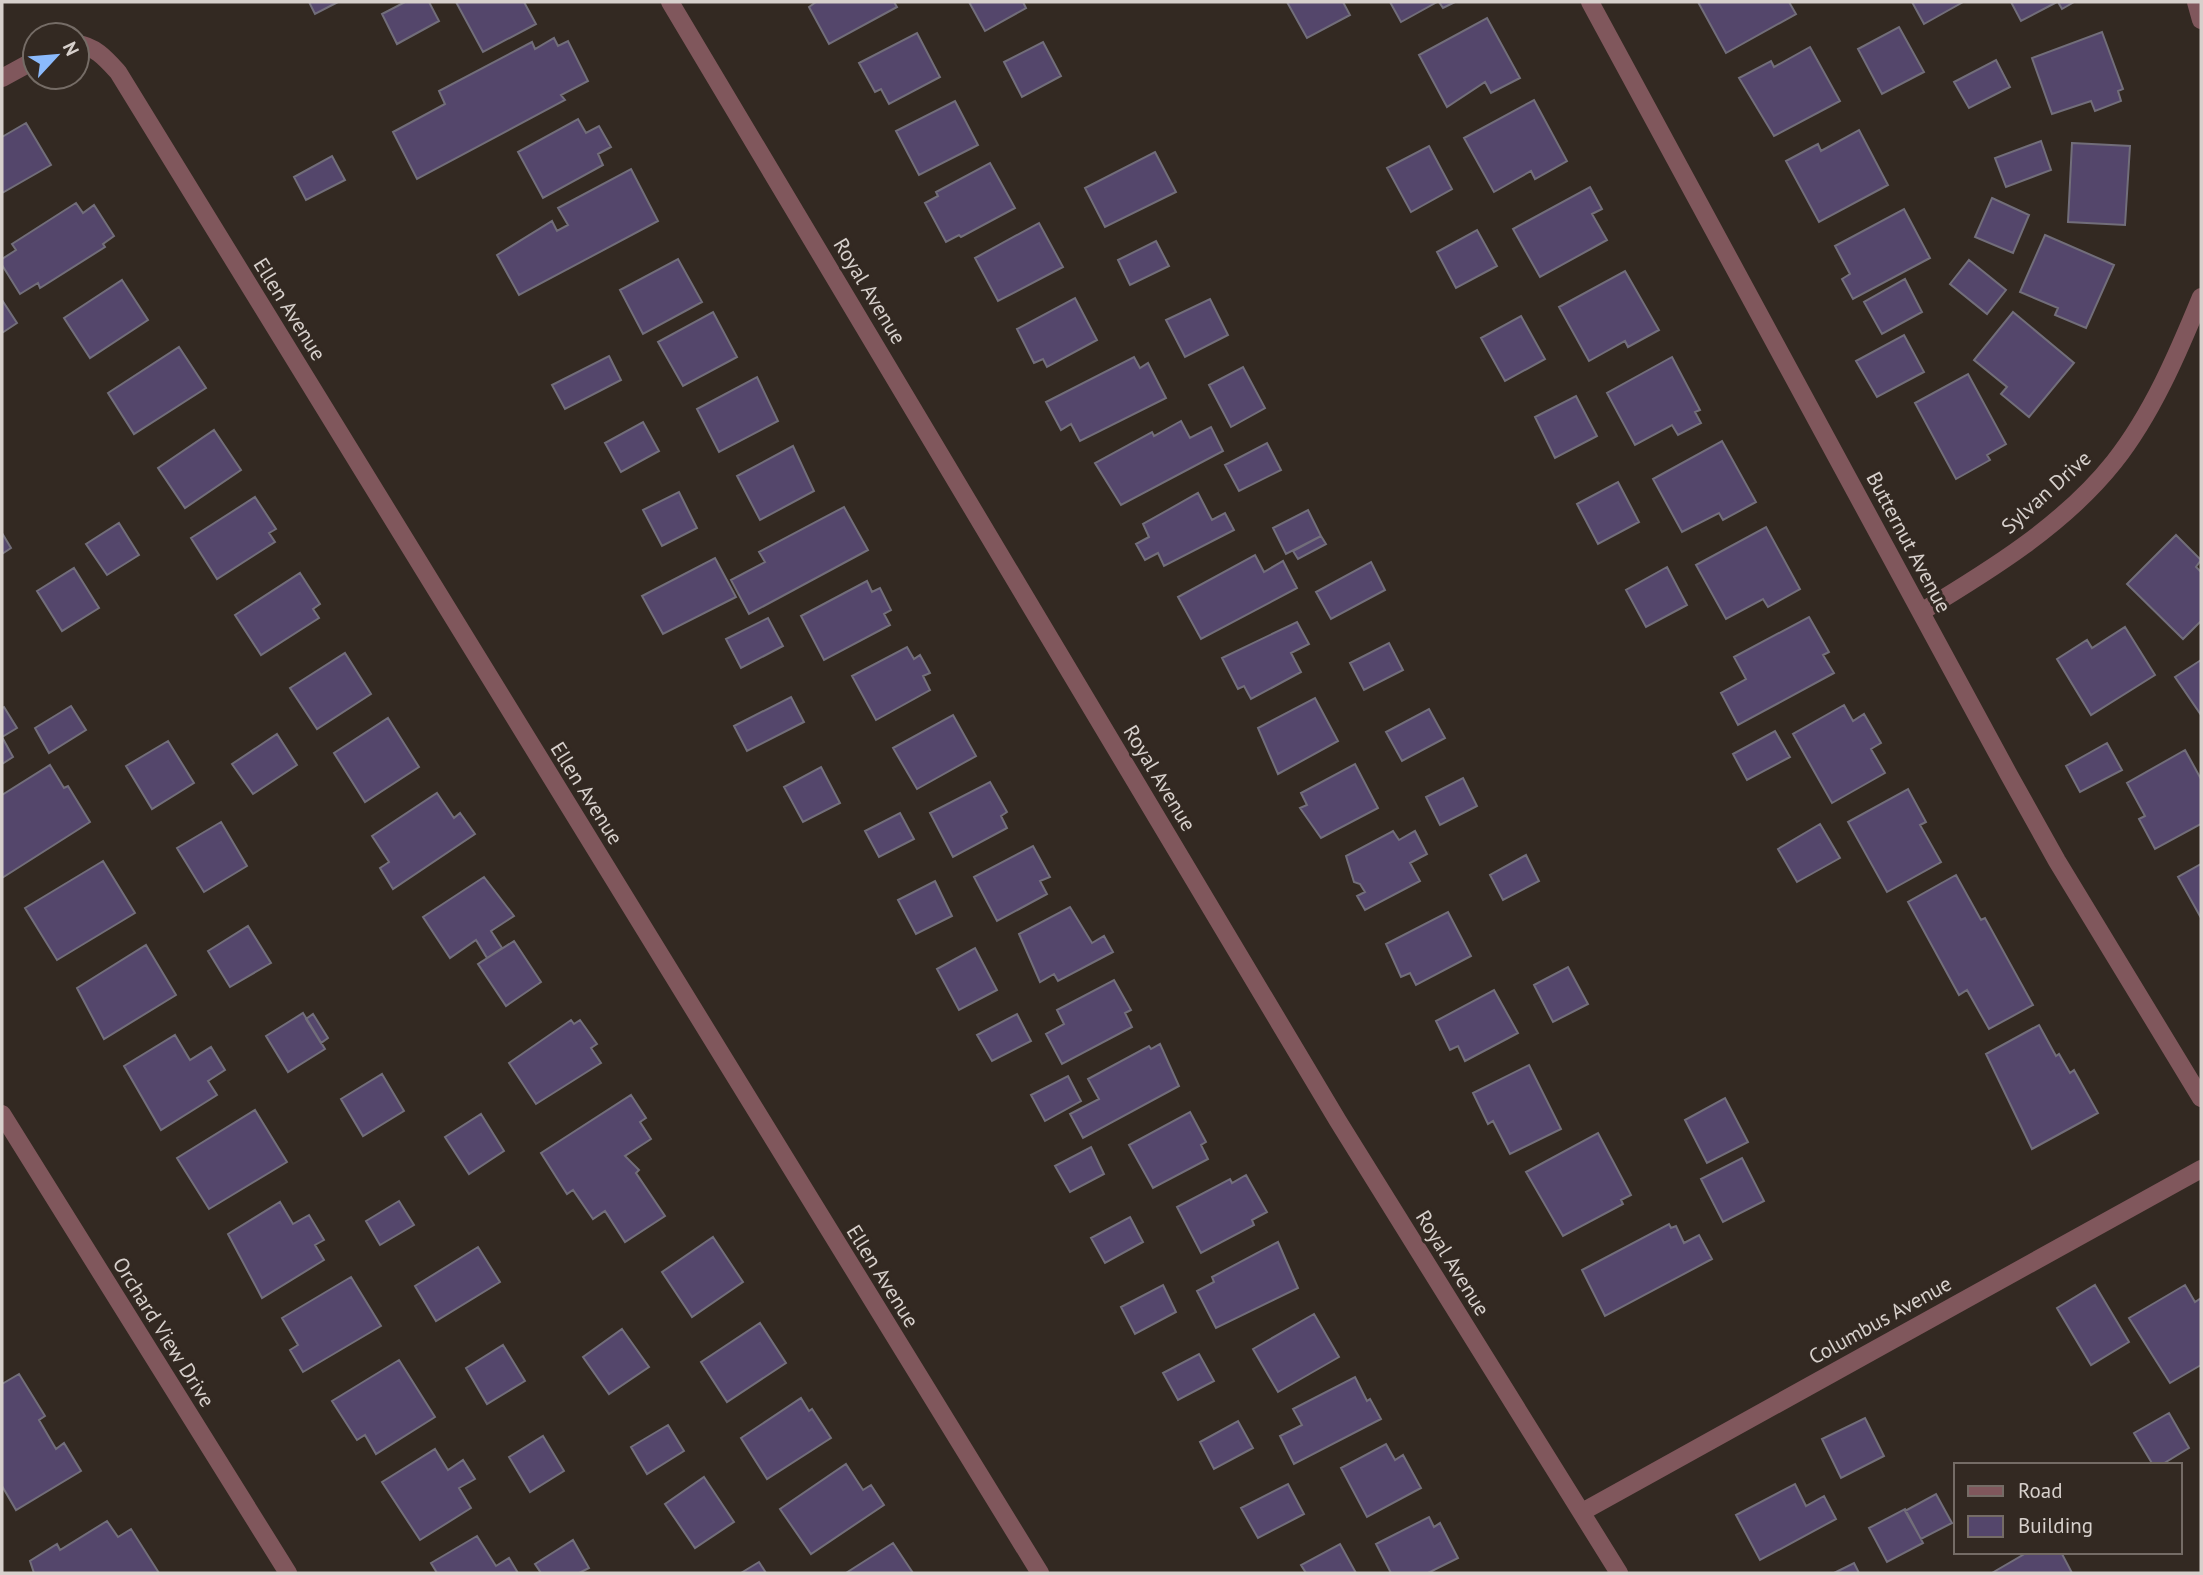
<svg xmlns="http://www.w3.org/2000/svg" width="2203" height="1575" viewBox="0 0 2203 1575" font-family="'PT Sans',sans-serif">
	<style>
		.building { fill: #54466b; stroke: #726e7a; stroke-width: 2 }
		.lines { fill: none; stroke-linecap: round; stroke-linejoin: round }
		.street { stroke: #80575c; stroke-width: 18 }
		.labels { text-anchor: middle; dominant-baseline: central; stroke-width: 6; stroke-linejoin: round; paint-order: stroke }
		.street-label { font-size: 21px; fill: #d7d0cc; stroke: #332922 }
	</style>
	<rect width="100%" height="100%" fill="#332922"/>
	<path class="building" d="M309 2H338L315 14Z
		M405 2H429L439 21 397 44 382 14Z
		M456 2H524L536 24 483 52Z
		M816 2H894L897 7 829 44 809 7Z
		M969 2H1023L1026 8 985 31Z
		M1287 2H1343L1350 15 1307 38Z
		M1390 2H1437L1401 22Z
		M1439 2H1455L1443 8Z
		M1698 2H1789L1796 14 1726 53Z
		M1912 2H1963L1924 24Z
		M2011 2H2057L2021 21Z
		M2058 2H2074L2062 9Z
		M1487 18 1520 78 1491 93 1485 82 1447 107 1419 55Z
		M1899 27 1924 72 1882 94 1858 49Z
		M2102 32 2123 89 2118 91 2121 101 2095 111 2091 101 2052 114 2032 58Z
		M917 33 940 77 889 104 881 89 875 92 859 63Z
		M554 38 558 46 568 41 588 81 561 95 565 100 417 179 393 132 445 104 439 91 532 42 535 49Z
		M1043 42 1061 76 1022 97 1004 62Z
		M1810 47 1840 101 1774 136 1739 78 1771 61 1774 67Z
		M1996 60 2010 87 1969 108 1954 82Z
		M1534 100 1567 161 1535 179 1531 171 1494 192 1464 138Z
		M955 101 978 145 919 175 896 131Z
		M578 119 586 133 599 126 611 147 598 154 603 165 543 198 518 152Z
		M26 123 51 165 2 193V137Z
		M1859 130 1888 185 1819 222 1786 161 1818 144 1821 151Z
		M2041 141 2051 170 2006 187 1995 158Z
		M2072 143 2130 146 2125 225 2068 222Z
		M1429 146 1452 189 1411 212 1387 168Z
		M1155 152 1176 192 1105 227 1085 188Z
		M332 156 345 180 306 200 294 177Z
		M990 163 1015 208 961 237 959 235 946 242 925 203 938 196 936 192Z
		M631 169 658 221 519 295 497 255 552 221 557 231 568 225 558 208Z
		M1590 187 1602 209 1592 214 1607 240 1540 277 1513 229Z
		M1992 198 2029 215 2013 253 1975 237Z
		M76 203 83 213 94 205 114 236 103 244 105 247 40 288 38 283 20 294 2 265V259L16 250 12 244Z
		M1904 209 1930 258 1853 299 1842 279 1850 274 1835 246Z
		M1039 223 1063 267 998 301 975 258Z
		M1477 230 1497 266 1456 288 1437 252Z
		M2045 235 2114 265 2086 328 2055 315 2058 308 2020 292Z
		M1156 241 1169 266 1130 285 1118 260Z
		M678 259 702 302 643 334 620 290Z
		M1969 260 2006 290 1987 314 1950 284Z
		M1625 271 1659 330 1628 347 1625 341 1589 361 1559 307Z
		M1905 279 1922 312 1882 334 1864 302Z
		M122 280 148 320 90 358 64 318Z
		M1075 298 1097 340 1047 367 1043 359 1034 363 1017 329Z
		M1210 299 1228 335 1185 357 1166 320Z
		M2 300 17 323 2 333Z
		M713 312 737 357 683 386 658 342Z
		M2013 312 2074 363 2029 417 2001 394 2007 387 1974 360Z
		M1521 316 1545 359 1505 381 1481 338Z
		M1904 335 1924 372 1877 397 1856 361Z
		M179 347 206 388 134 434 108 393Z
		M609 356 621 380 565 409 552 385Z
		M1134 357 1140 368 1148 363 1166 398 1080 441 1071 424 1061 430 1046 402Z
		M1672 357 1700 410 1695 412 1701 423 1678 435 1672 425 1635 445 1607 393Z
		M1243 367 1265 408 1231 427 1209 385Z
		M1968 374 2006 444 1987 455 1990 460 1956 479 1915 403Z
		M757 377 778 421 719 452 697 409Z
		M1576 396 1597 436 1555 458 1535 417Z
		M1181 421 1190 438 1211 427 1223 451 1121 505 1095 463 1152 432 1154 436Z
		M643 422 659 451 621 472 605 443Z
		M214 430 241 470 185 508 158 468Z
		M1722 441 1756 502 1723 520 1719 513 1682 532 1653 479Z
		M1267 443 1281 470 1239 491 1225 465Z
		M793 446 814 491 760 520 737 476Z
		M1618 482 1639 522 1598 544 1577 504Z
		M679 492 697 528 662 546 643 510Z
		M1198 493 1212 520 1225 513 1234 530 1164 566 1158 553 1145 560 1136 544 1149 537 1143 524Z
		M255 497 276 529 269 533 275 542 217 579 191 538Z
		M844 507 868 550 749 614 731 580 765 562 759 552Z
		M1308 510 1321 536 1286 554 1273 528Z
		M119 523 139 555 107 575 86 544Z
		M1766 527 1800 589 1768 607 1763 599 1726 619 1696 565Z
		M2 533 11 548 2 554Z
		M2176 535 2201 560 2196 567 2201 572V621L2183 639 2127 584Z
		M1321 536 1326 544 1298 559 1293 551Z
		M1255 555 1264 572 1283 561 1297 588 1201 639 1178 597Z
		M715 558 736 597 663 634 642 596Z
		M1371 562 1385 590 1331 619 1316 592Z
		M1667 567 1687 605 1646 627 1626 590Z
		M74 568 99 608 62 631 37 591Z
		M300 573 320 604 313 609 319 618 261 655 235 615Z
		M867 581 872 592 880 588 891 610 884 614 890 625 824 660 801 616Z
		M1809 617 1829 652 1823 655 1834 673 1738 725 1721 693 1746 679 1734 657Z
		M768 618 783 646 741 668 726 639Z
		M1297 622 1309 644 1291 653 1301 672 1251 699 1244 686 1238 689 1222 658Z
		M2125 627 2155 675 2091 715 2057 659 2087 640 2092 648Z
		M1389 643 1403 670 1364 690 1350 663Z
		M907 647 914 659 920 655 930 673 923 676 930 690 876 720 852 676Z
		M345 653 371 694 317 729 290 688Z
		M2201 660V715L2175 677Z
		M791 697 804 722 747 751 734 726Z
		M1315 698 1338 741 1278 774 1258 728Z
		M1844 705 1853 721 1864 714 1881 743 1871 749 1885 773 1832 803 1793 734Z
		M71 706 86 730 49 753 35 728Z
		M4 707 17 728 2 737V708Z
		M1429 709 1445 738 1402 761 1386 732Z
		M953 715 976 756 917 789 893 748Z
		M388 718 419 767 365 802 334 753Z
		M1775 731 1790 757 1747 780 1733 754Z
		M277 734 297 765 253 794 232 764Z
		M2 737 13 757 2 764Z
		M168 741 194 783 152 809 126 766Z
		M2107 743 2122 770 2080 792 2066 766Z
		M2185 750 2201 779V824L2155 849 2139 819 2145 816 2127 783Z
		M1355 764 1378 808 1321 838 1300 808 1307 805 1301 793Z
		M50 765 64 788 68 786 90 822 2 878V795Z
		M821 767 840 803 803 822 784 787Z
		M1463 778 1477 806 1440 825 1426 797Z
		M990 782 1007 812 1001 816 1007 828 953 857 930 813Z
		M1908 789 1926 822 1920 825 1941 862 1887 892 1848 822Z
		M437 793 454 818 460 813 475 834 393 889 380 868 389 862 372 836Z
		M900 813 914 839 879 857 865 831Z
		M221 822 247 866 204 892 177 848Z
		M1820 824 1840 858 1797 882 1778 849Z
		M1393 831 1399 840 1415 831 1427 854 1410 863 1420 881 1365 910 1357 896 1365 892 1360 884 1354 882 1346 856Z
		M1033 846 1050 877 1040 881 1047 894 997 921 974 877Z
		M1526 855 1539 881 1503 900 1490 875Z
		M103 861 135 913 57 960 25 908Z
		M2201 864V918L2178 877Z
		M1956 875 1981 920 1985 918 2033 1005 1989 1029 1967 990 1959 995 1908 902Z
		M484 877 514 916 491 931 502 948 487 958 476 940 450 958 423 917Z
		M935 881 952 916 916 934 898 900Z
		M1070 907 1092 943 1104 936 1113 952 1058 981 1054 974 1040 982 1019 934Z
		M1448 912 1471 956 1416 985 1410 973 1401 977 1386 944Z
		M248 926 271 963 230 987 208 951Z
		M514 941 541 982 506 1006 478 964Z
		M146 945 176 995 104 1039 77 988Z
		M975 948 997 990 959 1010 937 969Z
		M1568 967 1588 1004 1553 1022 1534 985Z
		M1114 980 1131 1010 1125 1013 1132 1027 1062 1064 1046 1034 1064 1024 1057 1010Z
		M1494 990 1518 1033 1465 1061 1458 1046 1450 1050 1436 1021Z
		M303 1013 325 1049 288 1072 266 1036Z
		M313 1014 328 1038 321 1043 306 1019Z
		M1017 1014 1031 1041 992 1061 977 1035Z
		M571 1020 574 1024 580 1020 597 1044 591 1048 601 1063 536 1104 509 1063Z
		M2039 1025 2056 1056 2059 1054 2070 1073 2074 1070 2098 1113 2032 1149 1986 1054Z
		M175 1035 190 1060 211 1047 225 1070 208 1081 217 1095 161 1130 124 1066Z
		M1160 1044 1179 1086 1083 1138 1070 1114 1099 1099 1088 1079 1149 1046 1151 1049Z
		M1529 1065 1561 1129 1510 1154 1493 1121 1488 1124 1473 1093Z
		M382 1074 404 1111 363 1136 341 1099Z
		M1068 1076 1081 1101 1045 1121 1031 1095Z
		M631 1095 646 1118 640 1122 651 1139 625 1156 639 1170 636 1173 665 1216 625 1242 605 1211 593 1219 573 1190 567 1194 541 1153Z
		M1725 1098 1748 1142 1707 1163 1685 1120Z
		M255 1110 287 1162 209 1209 177 1158Z
		M1190 1112 1206 1142 1201 1145 1208 1159 1153 1188 1129 1145Z
		M481 1114 504 1151 469 1174 445 1137Z
		M1598 1133 1631 1195 1621 1200 1623 1204 1563 1236 1526 1172Z
		M1091 1147 1104 1174 1070 1192 1055 1166Z
		M1742 1158 1764 1201 1723 1222 1701 1179Z
		M1246 1175 1267 1212 1252 1220 1254 1225 1201 1253 1177 1207 1230 1179 1232 1183Z
		M399 1201 414 1225 380 1245 366 1221Z
		M280 1202 293 1224 309 1215 324 1240 315 1245 324 1260 262 1298 228 1234Z
		M1130 1217 1143 1242 1105 1263 1091 1238Z
		M1669 1224 1671 1228 1676 1226 1684 1243 1699 1235 1712 1259 1605 1316 1582 1270Z
		M713 1237 743 1282 692 1317 662 1272Z
		M1278 1242 1298 1288 1216 1328 1197 1291 1214 1282 1212 1277Z
		M478 1247 500 1282 436 1321 415 1286Z
		M351 1277 381 1326 303 1372 290 1350 298 1345 282 1318Z
		M1163 1285 1176 1312 1135 1334 1121 1307Z
		M2095 1285 2129 1342 2091 1365 2057 1308Z
		M2185 1285 2195 1302 2201 1298V1365L2170 1383 2129 1318Z
		M1314 1314 1339 1357 1278 1392 1253 1349Z
		M760 1323 786 1363 727 1402 701 1362Z
		M622 1329 649 1367 609 1394 583 1357Z
		M503 1345 525 1381 487 1404 466 1368Z
		M1199 1354 1214 1381 1178 1400 1163 1373Z
		M399 1360 435 1417 376 1454 365 1435 357 1440 332 1401Z
		M19 1374 45 1416 39 1420 56 1449 64 1443 81 1471 16 1510 2 1486V1384Z
		M1355 1377 1367 1401 1370 1399 1381 1419 1294 1464 1280 1436 1302 1425 1293 1409Z
		M801 1398 809 1411 812 1409 831 1438 767 1479 741 1438Z
		M2169 1413 2189 1448 2161 1465H2153L2134 1433Z
		M1865 1418 1884 1456 1841 1478 1822 1439Z
		M1238 1421 1253 1448 1214 1469 1200 1442Z
		M668 1425 684 1451 647 1474 631 1447Z
		M543 1436 564 1471 530 1492 509 1457Z
		M1386 1444 1395 1460 1403 1455 1421 1488 1367 1517 1341 1468Z
		M435 1449 448 1470 463 1460 475 1479 459 1488 471 1508 420 1540 382 1482Z
		M846 1464 863 1490 871 1485 884 1505 811 1554 780 1509Z
		M704 1477 734 1522 695 1548 665 1504Z
		M1288 1484 1304 1514 1258 1538 1241 1508Z
		M1795 1484 1806 1506 1824 1496 1836 1519 1760 1560 1736 1515Z
		M1936 1494 1952 1523 1921 1539 1905 1511Z
		M1905 1509 1923 1543 1887 1562 1869 1528Z
		M1429 1517 1434 1527 1440 1523 1458 1558 1428 1573H1391L1376 1544Z
		M107 1521 118 1537 131 1529 159 1573H34L30 1561 57 1544 60 1550Z
		M477 1536 496 1566 509 1558 518 1573H437L431 1563Z
		M573 1540 589 1568 579 1573H541L535 1564Z
		M893 1543 913 1573H846Z
		M1340 1544 1356 1573H1306L1301 1565Z
		M2028 1552H2061L2072 1573H1992Z
		M759 1562 766 1573H741Z
		M1854 1563 1859 1573H1834Z"/>
	<g class="lines">
		<path class="street" d="M670 2 1338 1121 1619 1573
			M1590 2 2009 775 2057 861 2201 1098
			M2196 2 2201 20
			M77 44C95 46 106 59 118 72L1040 1573
			M2 78 35 60
			M1921 612C1989 571 2064 525 2114 462 2152 414 2178 353 2201 297
			M2 1114 288 1573
			M1582 1512 2201 1169"/>
	</g>
	<g class="labels">
		<g class="street-label">
			<text transform="translate(870 291) rotate(59)">Royal Avenue</text>
			<text transform="translate(290 309) rotate(58)">Ellen Avenue</text>
			<text transform="translate(2046 492) rotate(-42)">Sylvan Drive</text>
			<text transform="translate(1909 542) rotate(62)">Butternut Avenue</text>
			<text transform="translate(1160 778) rotate(59)">Royal Avenue</text>
			<text transform="translate(587 793) rotate(58)">Ellen Avenue</text>
			<text transform="translate(1453 1263) rotate(58)">Royal Avenue</text>
			<text transform="translate(883 1276) rotate(58)">Ellen Avenue</text>
			<text transform="translate(1880 1320) rotate(-29)">Columbus Avenue</text>
			<text transform="translate(164 1332) rotate(58)">Orchard View Drive</text>
		</g>
	</g>
	<rect width="2203" height="1575" fill="none" stroke="#d7d0cc" stroke-width="7"/>
	<rect x="1954" y="1463" width="228" height="91" fill="#332922" stroke="#756c66" stroke-width="2"/>
	<rect x="1968" y="1486" width="35" height="10" fill="#80575c" stroke="#756c66" stroke-width="2"/>
	<text x="2018" y="1498" font-size="21" fill="#d7d0cc">Road</text>
	<rect x="1968" y="1516" width="35" height="21" fill="#54466b" stroke="#756c66" stroke-width="2"/>
	<text x="2018" y="1533" font-size="21" fill="#d7d0cc">Building</text>
	<g transform="translate(56 56) rotate(64)"><circle r="33" fill="#332922" stroke="#756c66" stroke-width="2"/>
	<path d="M0-5L12 26L0 18L-12 26Z" fill="#8bbafc"/>
	<text y="-10" font-size="19" font-weight="bold" text-anchor="middle" fill="#d7d0cc">N</text>
	</g>
</svg>
